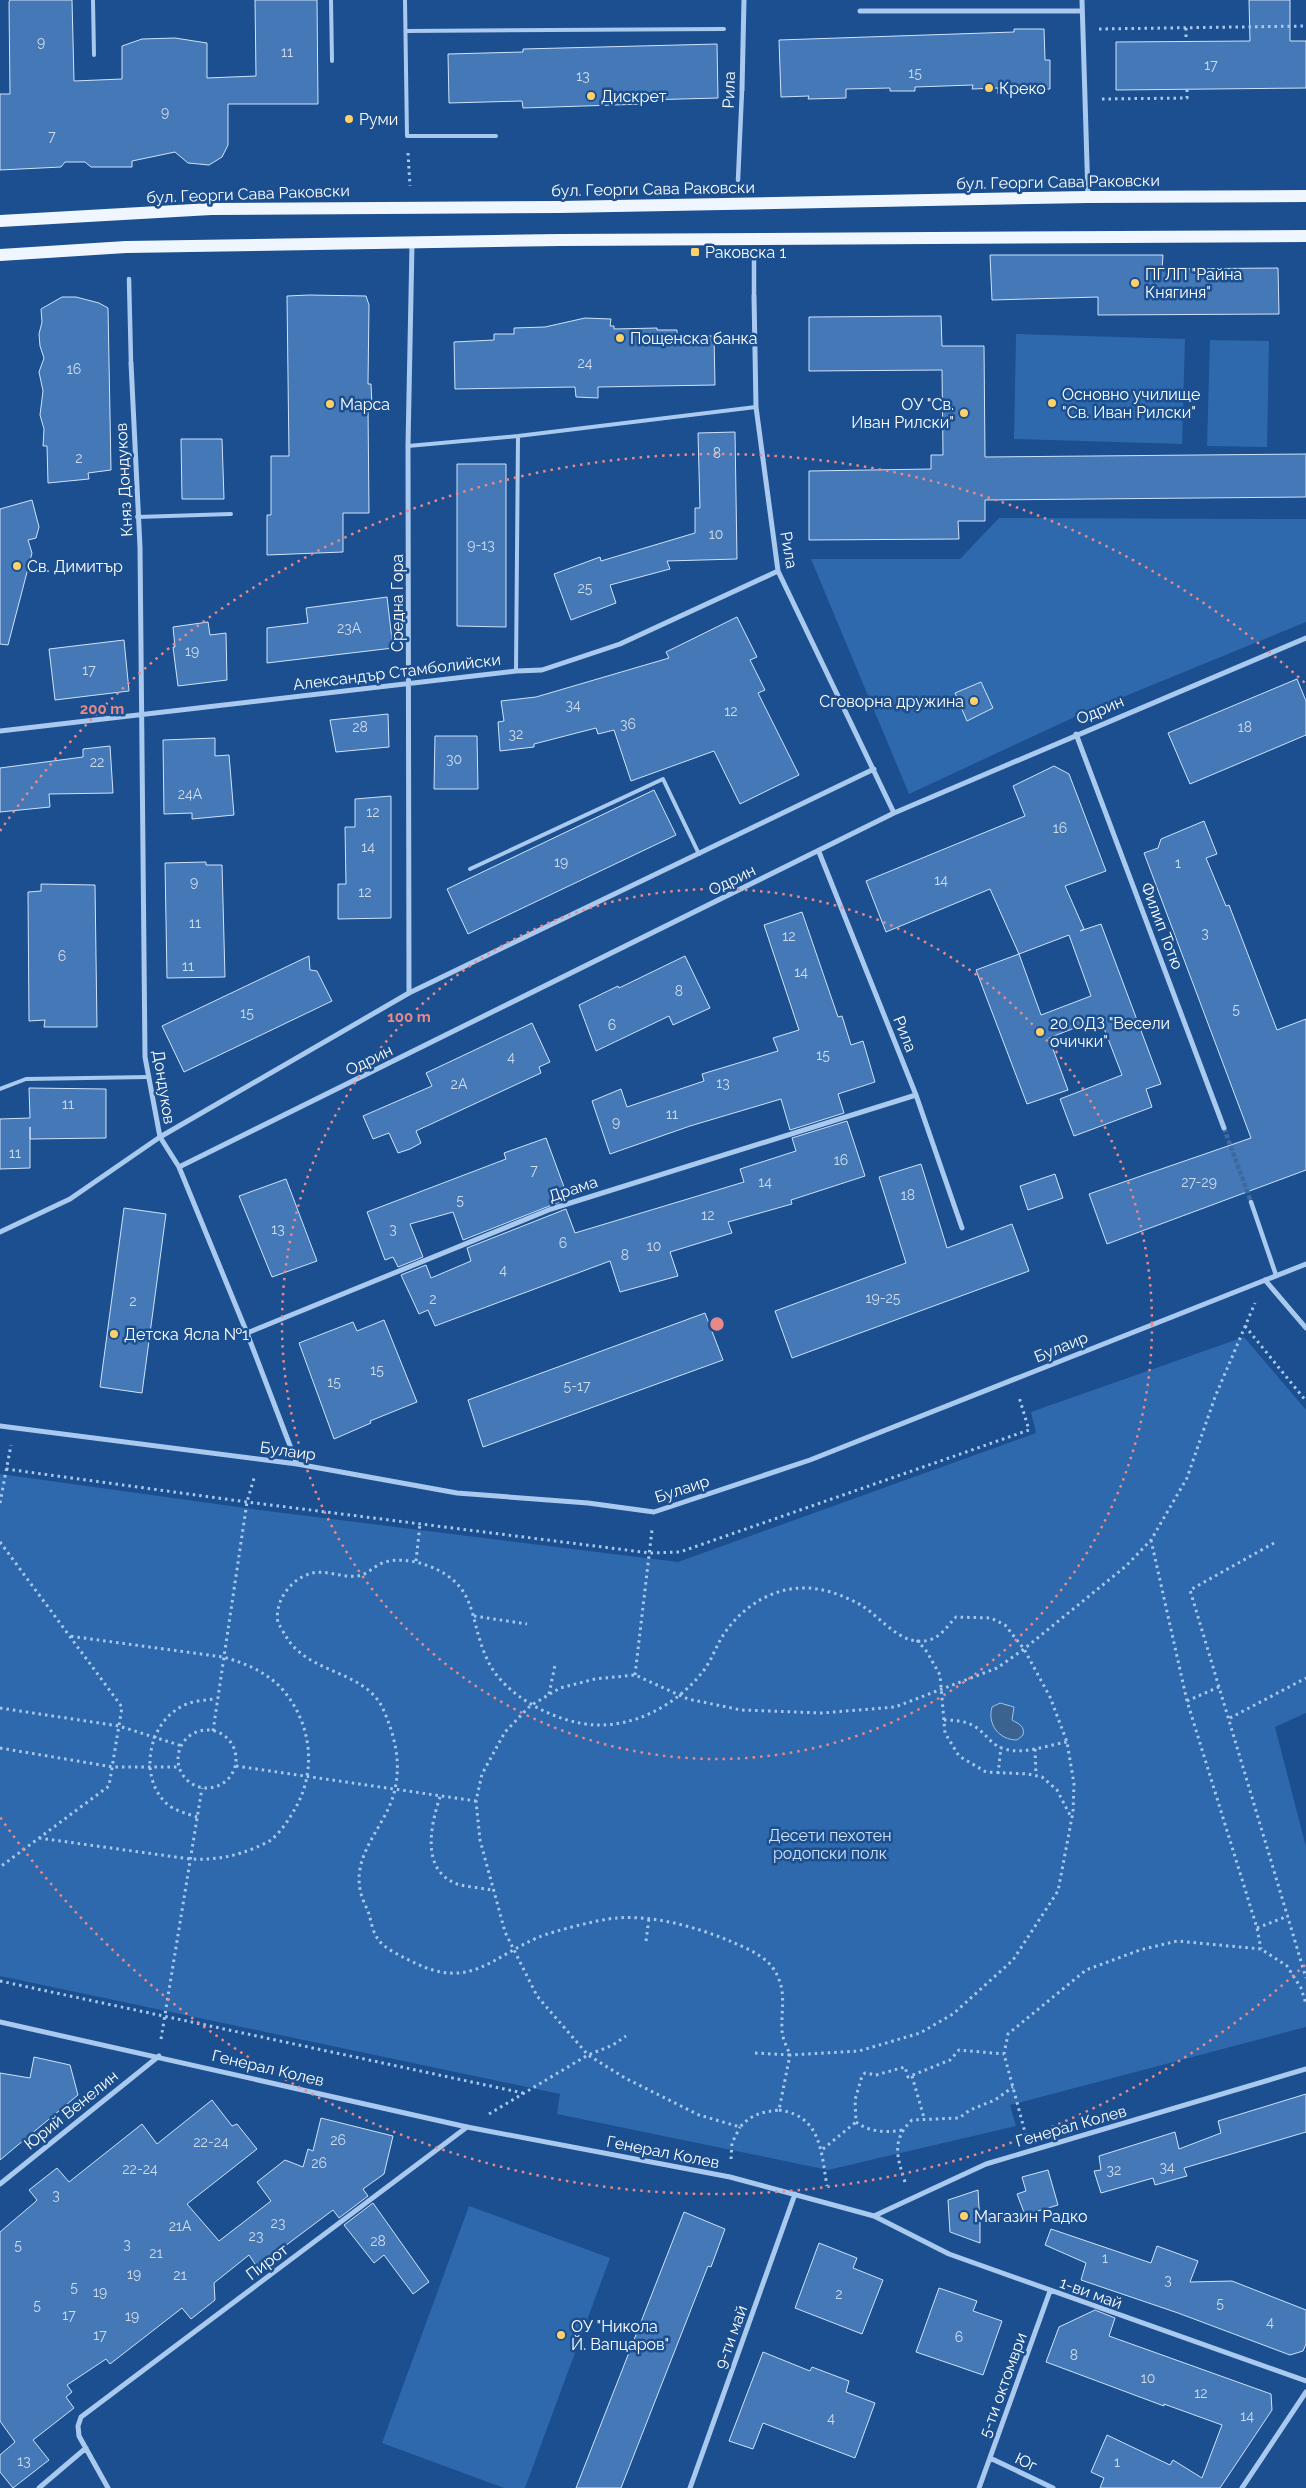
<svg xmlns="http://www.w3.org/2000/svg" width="1306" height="2488" viewBox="0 0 1306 2488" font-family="Raleway,sans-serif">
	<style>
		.green { fill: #2e69ad }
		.water { fill: #3c6290; stroke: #9cc4f0 }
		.building { fill: #4478b7; stroke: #cfe3fa; fill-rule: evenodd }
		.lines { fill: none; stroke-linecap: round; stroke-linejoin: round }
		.pedestrian-tunnel { stroke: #3d69a0; stroke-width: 4.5; stroke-dasharray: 4.5 2; stroke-linecap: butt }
		.path { stroke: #a9c9ee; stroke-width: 3; stroke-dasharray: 2.5 4; stroke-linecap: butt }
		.service { stroke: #a9c9ee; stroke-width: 4 }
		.pedestrian { stroke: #a9c9ee; stroke-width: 4.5 }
		.minor { stroke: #a9c9ee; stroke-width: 5 }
		.primary { stroke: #f0f6ff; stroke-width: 12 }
		.ring { fill: none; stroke: #e88989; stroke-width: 2.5; stroke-dasharray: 2.5 5 }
		.poi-dot { fill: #ffd166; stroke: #1b4f8f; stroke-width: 2 }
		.labels { text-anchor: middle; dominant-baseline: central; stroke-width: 5; stroke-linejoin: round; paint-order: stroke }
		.number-label { font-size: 14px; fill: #d0dded }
		.poi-label { font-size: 16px; fill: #fff; stroke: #1b4f8f; text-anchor: start }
		.street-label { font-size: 16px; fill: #fff; stroke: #1b4f8f }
		.park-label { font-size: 16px; fill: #cfe3fa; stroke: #1b4f8f }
		.centre { fill: #e88989; stroke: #1b4f8f; stroke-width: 2.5 }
		.ring-label { font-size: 15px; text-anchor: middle; font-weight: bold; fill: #e88989; stroke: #1b4f8f; stroke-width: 5; stroke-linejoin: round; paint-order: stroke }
	</style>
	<rect width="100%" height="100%" fill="#1b4f8f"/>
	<path class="green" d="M1016 334 1185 339 1182 444 1014 439Z
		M1210 340 1269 341 1267 447 1207 446Z
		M999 518 1306 519V622L1079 715 909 794 811 559H960Z
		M1244 1337 1306 1410V1713L1275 1727 1306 1847V2027L1010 2105 1016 2126 828 2170 557 2114 560 2094 0 1976V1474L259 1510 678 1562 1036 1433 1031 1412Z
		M469 2206 610 2258 525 2488H504L382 2443Z"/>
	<path class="water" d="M1000 1703 1014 1707 1012 1720C1019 1724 1025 1726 1023 1735L1017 1740C999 1740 987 1724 992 1707Z"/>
	<path class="building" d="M10 0H72L74 81 122 79V46L142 39 175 38 207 43V78L256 76 255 0H317L318 104H228V145L222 157 209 165 188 163 175 152 132 161V167H91L85 162H65L61 167 0 170V94H10L9 2Z
		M1249 0H1290V41H1306V88L1116 90V42L1250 41Z
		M1014 29H1044L1045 60H1050V89L1032 90V93L998 94V88L972 89 973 85 915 87V91H890V88L846 89V98L808 99 809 96 781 97 779 40 1014 32Z
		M717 44 718 98 644 100V104L523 108 522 101 449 103 448 54 523 52V49Z
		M990 255H1163L1162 269 1278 268 1279 314 1098 315V297L992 300Z
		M309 295 366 296 369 305 368 384H371L372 406 368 407 369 513H343V552L267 555V515H271V456H289L287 296Z
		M62 297H76L99 303 108 308 111 470 88 473 89 479 48 483 47 446H43L44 429 40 415 43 391 39 372 44 358 40 346 39 334 42 322 41 309Z
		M941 316 942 346H984L985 457 1306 454V497L985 500V521H958L959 539 809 540V471L931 469V455H943L942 370 809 371V317Z
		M585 318 611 319 610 326H614V329L657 328V330H677V336H714L715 385 598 387V398L576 397 575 387 455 389 454 342 494 340V334H514V328L545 327Z
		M735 432 737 559 667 561 670 569 610 585 616 603 571 620 554 574 600 557 601 561 695 533V508H700L698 433Z
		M181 439H222L224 499H182Z
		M457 464H506V627L457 626Z
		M32 500 39 527 36 538 28 540 32 553 8 645 0 644V509Z
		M387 597 393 648 267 663V628L308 623 306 608Z
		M737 617 757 657 750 660 765 690 758 693 799 775 740 804 714 751 631 781 614 730 598 734 596 728 534 744V747L500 751 498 722 504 721 501 701 536 697 669 658 666 652Z
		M208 622 210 635 226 633 227 680 178 686 173 647H175L173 627Z
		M124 640 129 691 55 700 49 649Z
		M1297 679 1306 701V735L1190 784 1168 733Z
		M981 682 993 708 967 721 955 693Z
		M388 714 389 747 336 752 330 720Z
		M435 736H477L478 789H434Z
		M215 738V756L229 755 234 815 192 819V813L164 814 163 740Z
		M110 746 113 793 49 794 50 807 0 812V768L83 757V749Z
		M1054 766 1069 774 1106 871 1065 886 1084 929 1080 931 1101 924 1161 1084 1146 1089 1152 1107 1074 1136 1060 1099 1122 1075 1100 1018 1049 1038 1068 1090 1027 1104 976 970 1019 954 990 889 886 932 866 881 1025 816 1013 786ZM1069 935 1091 996 1041 1015 1019 954Z
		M654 790 676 835 468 934 447 889Z
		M391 796V918L338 919V884H346L345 827H355V799Z
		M1204 821 1217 854 1206 858 1226 906 1229 905 1277 1030 1306 1019V1170L1107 1244 1089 1194 1251 1138 1144 853 1158 848 1161 839Z
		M206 862V865H222L225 977 167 978 165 863Z
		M41 884 95 885 97 1027H44L45 1020 29 1021 28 892 41 891Z
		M802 912 838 1017 842 1016 851 1045 863 1041 875 1082 838 1094 844 1113 790 1130 781 1099 690 1126 610 1154 592 1101 621 1089 627 1107 704 1081 702 1074 778 1051 773 1038 799 1030 764 925Z
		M309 956 310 970 317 971 332 1001 184 1072 162 1026Z
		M685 956 710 1008 673 1025 669 1016 596 1051 579 1005 618 986 619 988Z
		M532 1023 550 1062 539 1067 541 1073 416 1131 421 1143 410 1149 398 1153 389 1133 373 1139 363 1116 432 1086 426 1073Z
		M29 1088 106 1089V1138L30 1139V1127V1168L0 1169V1119L30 1118Z
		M847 1121 865 1176 791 1200 792 1204 728 1222 732 1233 670 1252 678 1276 620 1292 610 1261 435 1326 428 1310 419 1314 401 1275 426 1265 431 1278 471 1261 467 1248 566 1209 575 1233 744 1182 740 1169 796 1151 792 1138Z
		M546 1138 564 1187 558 1189 562 1201 463 1240 453 1212 410 1224 423 1257 398 1267 393 1257 385 1260 367 1212 506 1159 504 1153Z
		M921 1164 947 1248 1012 1224 1029 1271 792 1358 775 1311 906 1263 879 1177Z
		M1055 1174 1063 1198 1028 1210 1020 1186Z
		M286 1179 317 1261 272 1277 239 1196Z
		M124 1208 166 1214 142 1393 100 1387Z
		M705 1313 723 1360 483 1447 468 1400Z
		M384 1320 417 1402 370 1421 371 1423 334 1439 299 1343 353 1322 357 1331Z
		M34 2057 70 2065 78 2095 0 2160V2073L30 2078Z
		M1306 2094V2132L1184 2168 1187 2176 1155 2185 1153 2178 1101 2193 1094 2171 1101 2170 1099 2156 1175 2132 1179 2149 1221 2133 1218 2121Z
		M212 2100 232 2126 237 2124 257 2149 187 2204 219 2241 271 2201 257 2182 285 2160 303 2167 308 2149 313 2151 321 2118 393 2136 384 2174 363 2189 368 2196 339 2218 333 2210 257 2267 249 2255 214 2283 215 2300 191 2319 182 2308 110 2364 106 2359 67 2385 72 2392 66 2397 74 2408 33 2440 49 2460 13 2488 0 2472V2455L15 2442 0 2421V2232L34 2203 37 2200 29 2190 57 2168 69 2182 142 2124 157 2144Z
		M1048 2170 1058 2205 1025 2215 1017 2194 1026 2191 1022 2177Z
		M978 2190 980 2224V2243L950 2232 948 2200Z
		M373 2203 429 2282 413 2294 384 2255 374 2263 344 2225Z
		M684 2212 725 2229 711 2267 708 2266 621 2488H576Z
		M1051 2229 1151 2263 1157 2246 1198 2261 1190 2282 1232 2281 1306 2310V2344L1303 2351 1290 2355 1178 2313 1081 2280 1086 2263 1045 2245Z
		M819 2243 857 2258 853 2268 883 2280 862 2334 795 2308Z
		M939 2288 977 2301 973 2311 1002 2321 983 2375 916 2352Z
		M1095 2310 1115 2318 1109 2336 1271 2394 1272 2410 1220 2488H1100L1104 2478 1091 2472 1107 2435 1170 2465 1173 2460 1202 2478 1222 2425 1164 2404V2406L1046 2362 1059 2327Z
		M763 2352 810 2371 812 2367 849 2381 846 2392 875 2403 855 2458 763 2423 753 2449 729 2441Z"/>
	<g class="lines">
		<path class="pedestrian-tunnel" d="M1224 1128 1251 1202"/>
		<path class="path" d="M1186 28V41
			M1099 29 1306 26
			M1102 99 1187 98V89
			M408 153 410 186
			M1245 1326 1306 1401
			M6 1469 247 1502 650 1553 680 1552 1029 1430 1019 1397
			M0 1503 11 1445
			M1151 1540 1187 1701 1257 1928 1261 1949
			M0 1542 122 1707 109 1786 0 1867
			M1274 1543 1190 1590 1306 1978
			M416 1561 420 1524
			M474 1616 527 1624
			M917 1640 927 1652 940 1675 945 1733 959 1756 986 1772 1028 1774 1042 1777 1057 1790 1071 1817
			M635 1675 652 1530
			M549 1694 555 1665
			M1187 1701 1221 1686
			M0 1708 119 1726 182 1746
			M1230 1718 1306 1678
			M944 1720C955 1720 968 1721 977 1728 987 1735 992 1746 1005 1749 1023 1755 1048 1745 1067 1742
			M178 1759a29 29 0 1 1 58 0a29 29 0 1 1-58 0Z
			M213 1731 247 1502 255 1475
			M0 1748 113 1767H179
			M1035 1749 1036 1775
			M236 1766 476 1801
			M998 1774 1001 1747
			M440 1797C431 1824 420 1870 457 1884 468 1887 481 1888 492 1890
			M197 1817C188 1814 173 1810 166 1803 139 1777 148 1726 179 1708 189 1701 204 1700 216 1699
			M39 1838 190 1859C215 1860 234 1857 257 1847 261 1845 267 1843 271 1840 281 1832 290 1818 296 1807 317 1769 311 1723 283 1690 267 1672 245 1663 223 1657L69 1636
			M1257 1928 1288 1916
			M646 1941 649 1918
			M0 1981 523 2093
			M161 2039 202 1788
			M755 2053 790 2055C787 2047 782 2038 782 2030 781 2011 786 1995 778 1977 770 1957 748 1949 730 1941 696 1927 654 1915 617 1918 600 1919 554 1931 539 1937 492 1957 470 1990 415 1963 405 1958 384 1949 378 1939 373 1933 371 1921 369 1914 366 1906 361 1897 360 1889 353 1851 388 1824 395 1789 401 1762 395 1737 384 1711 367 1670 310 1675 287 1638 286 1637 279 1624 278 1623 274 1602 290 1580 309 1574 325 1568 345 1580 362 1575 370 1572 377 1564 385 1562 400 1558 415 1561 429 1566 479 1586 468 1618 487 1659 503 1696 558 1724 597 1725 639 1726 680 1702 704 1670 713 1658 717 1643 726 1631 743 1607 771 1589 801 1588 821 1587 843 1595 861 1605 881 1617 902 1648 929 1640 941 1637 948 1625 956 1617L991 1618 1005 1625 1024 1649 1050 1697 1067 1742 1074 1784 1073 1812 1058 1891 1013 1960 953 2014 920 2033 859 2051 790 2055 779 2110C762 2112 752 2114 740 2127L699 2115 625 2078 588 2055 537 1996 505 1932 480 1840 476 1801 482 1774 505 1732 530 1706 560 1688 595 1679 635 1675 688 1699 741 1710 822 1713 895 1707 997 1668 1024 1649 1126 1566 1151 1540 1187 1478 1215 1397 1255 1303
			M912 2076 924 2118
			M779 2110C822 2116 821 2153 827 2186
			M489 2114 588 2055 613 2045 626 2036
			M902 2130C886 2133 869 2132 856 2122L855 2100 862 2076 865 2073 876 2075 905 2067 908 2077 950 2060 959 2050 1004 2054
			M1026 2136 1004 2054 1008 2034 1086 1970 1140 1950 1177 1941 1261 1949 1287 1966 1301 1988 1306 2004
			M823 2149 856 2122
			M731 2159 732 2143 740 2127
			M905 2182C897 2157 891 2140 912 2120L959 2118 970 2110 995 2100 1013 2087"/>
		<path class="service" d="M93 0 94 55
			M331 0 332 61
			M405 0 407 136H496
			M406 31 724 29
			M408 446 518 436 756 407
			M137 517 231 514
			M516 671 518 436
			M470 869 663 779 699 854
			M0 1089 26 1079 149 1077"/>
		<path class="pedestrian" d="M738 180 742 90
			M754 260V296
			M129 279 131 363
			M1251 1202 1276 1275"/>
		<path class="minor" d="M1082 0 1088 197
			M860 11H1082
			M742 90 744 0
			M754 296 756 407 778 571 894 813
			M131 363 140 547 145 1057 160 1137 179 1167 247 1333 297 1464
			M0 731 516 671 542 670 620 644 778 571
			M1076 734 1224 1128
			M819 852 916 1095 962 1228
			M409 993 408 446 412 244
			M179 1167 894 813 1306 638
			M0 1232 70 1199 160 1137 409 993 874 769
			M1265 1280 1306 1328
			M247 1333 551 1209 916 1095
			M0 1426 297 1464 457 1493 588 1503 654 1512 810 1460 1306 1264
			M0 2022 467 2127 730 2177 874 2216 986 2164 1306 2069
			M0 2184 159 2056
			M874 2216 949 2254 1306 2381
			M990 2458 1053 2488
			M39 2488 86 2448
			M108 2488 79 2436 78 2426 81 2417 467 2127
			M690 2488 795 2194
			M979 2488 1050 2291
			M1242 2488 1306 2392"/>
		<path class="primary" d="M0 221 211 209 560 207 1088 197 1306 196
			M0 255 126 247 560 240 1306 236"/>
	</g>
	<g class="ring">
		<circle cx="717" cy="1324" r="435"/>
		<path d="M1305 1965A870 870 0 0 1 0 1817M0 831A870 870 0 0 1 1305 683"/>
	</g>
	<g class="poi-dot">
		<circle cx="989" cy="88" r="5"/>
		<circle cx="591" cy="96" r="5"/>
		<circle cx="349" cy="119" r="5"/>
		<rect x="690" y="247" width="10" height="10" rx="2.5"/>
		<circle cx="1135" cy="283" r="5"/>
		<circle cx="620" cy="338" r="5"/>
		<circle cx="1052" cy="403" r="5"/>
		<circle cx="330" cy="404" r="5"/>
		<circle cx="964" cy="413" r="5"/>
		<circle cx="17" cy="566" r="5"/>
		<circle cx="974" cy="701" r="5"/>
		<circle cx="1040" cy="1032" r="5"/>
		<circle cx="114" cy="1334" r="5"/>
		<circle cx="964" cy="2216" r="5"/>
		<circle cx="561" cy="2335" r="5"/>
	</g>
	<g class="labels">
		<g class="number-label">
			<text x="41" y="42">9</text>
			<text x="287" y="52">11</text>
			<text x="1211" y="65">17</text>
			<text x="915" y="73">15</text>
			<text x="583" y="76">13</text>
			<text x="165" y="112">9</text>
			<text x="52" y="136">7</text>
			<text x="585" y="363">24</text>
			<text x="74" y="369">16</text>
			<text x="717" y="453">8</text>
			<text x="79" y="458">2</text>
			<text x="716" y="534">10</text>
			<text x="481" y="545">9-13</text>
			<text x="585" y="588">25</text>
			<text x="349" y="628">23А</text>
			<text x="192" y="651">19</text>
			<text x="89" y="670">17</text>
			<text x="573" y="705">34</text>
			<text x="731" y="711">12</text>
			<text x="628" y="724">36</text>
			<text x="360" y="727">28</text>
			<text x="1245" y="727">18</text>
			<text x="516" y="734">32</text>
			<text x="454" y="759">30</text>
			<text x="97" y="762">22</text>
			<text x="190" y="794">24А</text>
			<text x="373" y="812">12</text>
			<text x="1060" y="828">16</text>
			<text x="368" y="847">14</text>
			<text x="561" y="862">19</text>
			<text x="1178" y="863">1</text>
			<text x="941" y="880">14</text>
			<text x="194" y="882">9</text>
			<text x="365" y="892">12</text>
			<text x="195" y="923">11</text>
			<text x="1205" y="933">3</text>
			<text x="789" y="936">12</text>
			<text x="62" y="956">6</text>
			<text x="188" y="966">11</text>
			<text x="801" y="972">14</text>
			<text x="679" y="991">8</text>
			<text x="1236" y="1009">5</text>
			<text x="247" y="1013">15</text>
			<text x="612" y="1025">6</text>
			<text x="823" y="1055">15</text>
			<text x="511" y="1057">4</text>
			<text x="723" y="1083">13</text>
			<text x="459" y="1084">2А</text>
			<text x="68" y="1104">11</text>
			<text x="672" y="1114">11</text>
			<text x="616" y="1122">9</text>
			<text x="15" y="1153">11</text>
			<text x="841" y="1160">16</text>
			<text x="534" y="1170">7</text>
			<text x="765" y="1182">14</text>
			<text x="1199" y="1182">27-29</text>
			<text x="908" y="1195">18</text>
			<text x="460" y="1200">5</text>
			<text x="708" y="1215">12</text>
			<text x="278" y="1229">13</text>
			<text x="393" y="1229">3</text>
			<text x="563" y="1243">6</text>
			<text x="654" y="1246">10</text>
			<text x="625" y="1255">8</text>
			<text x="503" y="1270">4</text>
			<text x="883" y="1298">19-25</text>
			<text x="433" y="1299">2</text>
			<text x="133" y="1301">2</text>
			<text x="377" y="1370">15</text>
			<text x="334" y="1382">15</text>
			<text x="577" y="1386">5-17</text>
			<text x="338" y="2140">26</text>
			<text x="211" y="2142">22-24</text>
			<text x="319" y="2163">26</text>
			<text x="1167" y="2167">34</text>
			<text x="140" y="2169">22-24</text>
			<text x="1114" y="2170">32</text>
			<text x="56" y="2195">3</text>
			<text x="278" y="2223">23</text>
			<text x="180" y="2226">21А</text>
			<text x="256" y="2236">23</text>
			<text x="378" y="2241">28</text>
			<text x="127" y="2244">3</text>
			<text x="18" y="2245">5</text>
			<text x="156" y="2253">21</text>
			<text x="1105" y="2258">1</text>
			<text x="134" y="2274">19</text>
			<text x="180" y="2275">21</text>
			<text x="1168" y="2280">3</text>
			<text x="74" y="2287">5</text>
			<text x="100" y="2292">19</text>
			<text x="839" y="2294">2</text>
			<text x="1220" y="2303">5</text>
			<text x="37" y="2305">5</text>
			<text x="69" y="2315">17</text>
			<text x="132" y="2316">19</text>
			<text x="1270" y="2322">4</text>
			<text x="100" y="2335">17</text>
			<text x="959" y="2337">6</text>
			<text x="1074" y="2355">8</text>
			<text x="1148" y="2378">10</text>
			<text x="1201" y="2393">12</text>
			<text x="1247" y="2416">14</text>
			<text x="831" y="2418">4</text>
			<text x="24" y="2461">13</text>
			<text x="1117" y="2462">1</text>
		</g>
		<g class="poi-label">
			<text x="999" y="88">Креко</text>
			<text x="601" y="96">Дискрет</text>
			<text x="359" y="119">Руми</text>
			<text x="705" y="252">Раковска 1</text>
			<text x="1145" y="274">ПГЛП "Райна<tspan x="1145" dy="18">Княгиня"</tspan></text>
			<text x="630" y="338">Пощенска банка</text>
			<text x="1062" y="394">Основно училище<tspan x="1062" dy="18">"Св. Иван Рилски"</tspan></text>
			<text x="340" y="404">Марса</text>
			<text x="954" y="404" text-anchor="end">ОУ "Св.<tspan x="954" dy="18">Иван Рилски"</tspan></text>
			<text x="27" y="566">Св. Димитър</text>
			<text x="964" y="701" text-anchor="end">Сговорна дружина</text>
			<text x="1050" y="1023">20 ОДЗ "Весели<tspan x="1050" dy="18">очички"</tspan></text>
			<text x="124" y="1334">Детска Ясла №1</text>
			<text x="974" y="2216">Магазин Радко</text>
			<text x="571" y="2326">ОУ "Никола<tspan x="571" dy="18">Й. Вапцаров"</tspan></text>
		</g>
		<g class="street-label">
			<text transform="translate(729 90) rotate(-88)">Рила</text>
			<text transform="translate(1058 182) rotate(-1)">бул. Георги Сава Раковски</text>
			<text transform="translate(653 189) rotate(-1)">бул. Георги Сава Раковски</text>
			<text transform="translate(248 194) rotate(-2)">бул. Георги Сава Раковски</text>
			<text transform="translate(124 480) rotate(-93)">Княз Дондуков</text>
			<text transform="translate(789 550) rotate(80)">Рила</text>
			<text transform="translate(397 603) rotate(-90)">Средна Гора</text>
			<text transform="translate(397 672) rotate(-7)">Александър Стамболийски</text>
			<text transform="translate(1100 710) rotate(-23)">Одрин</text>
			<text transform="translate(732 880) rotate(-26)">Одрин</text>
			<text transform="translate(1162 926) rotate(69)">Филип Тотю</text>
			<text transform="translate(905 1034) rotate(68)">Рила</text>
			<text transform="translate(369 1060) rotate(-26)">Одрин</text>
			<text transform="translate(164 1087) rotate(81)">Дондуков</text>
			<text transform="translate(573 1189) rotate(-18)">Драма</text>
			<text transform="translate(1061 1347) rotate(-22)">Булаир</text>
			<text transform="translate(288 1451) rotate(8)">Булаир</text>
			<text transform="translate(682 1489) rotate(-18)">Булаир</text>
			<text transform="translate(268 2068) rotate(13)">Генерал Колев</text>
			<text transform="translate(71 2110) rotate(-39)">Юрий Венелин</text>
			<text transform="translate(1071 2126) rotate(-16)">Генерал Колев</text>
			<text transform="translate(663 2152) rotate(11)">Генерал Колев</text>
			<text transform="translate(267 2262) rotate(-37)">Пирот</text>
			<text transform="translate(1091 2293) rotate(20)">1-ви май</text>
			<text transform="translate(731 2337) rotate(-70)">9-ти май</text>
			<text transform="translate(1003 2385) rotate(-70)">5-ти октомври</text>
			<text transform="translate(1026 2462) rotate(25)">Юг</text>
		</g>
		<g class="park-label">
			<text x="830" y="1835">Десети пехотен<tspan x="830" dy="18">родопски полк</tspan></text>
		</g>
	</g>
	<circle cx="717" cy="1324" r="8" class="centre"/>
	<g class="ring-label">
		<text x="102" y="714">200 m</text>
		<text x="409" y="1022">100 m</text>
	</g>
</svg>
